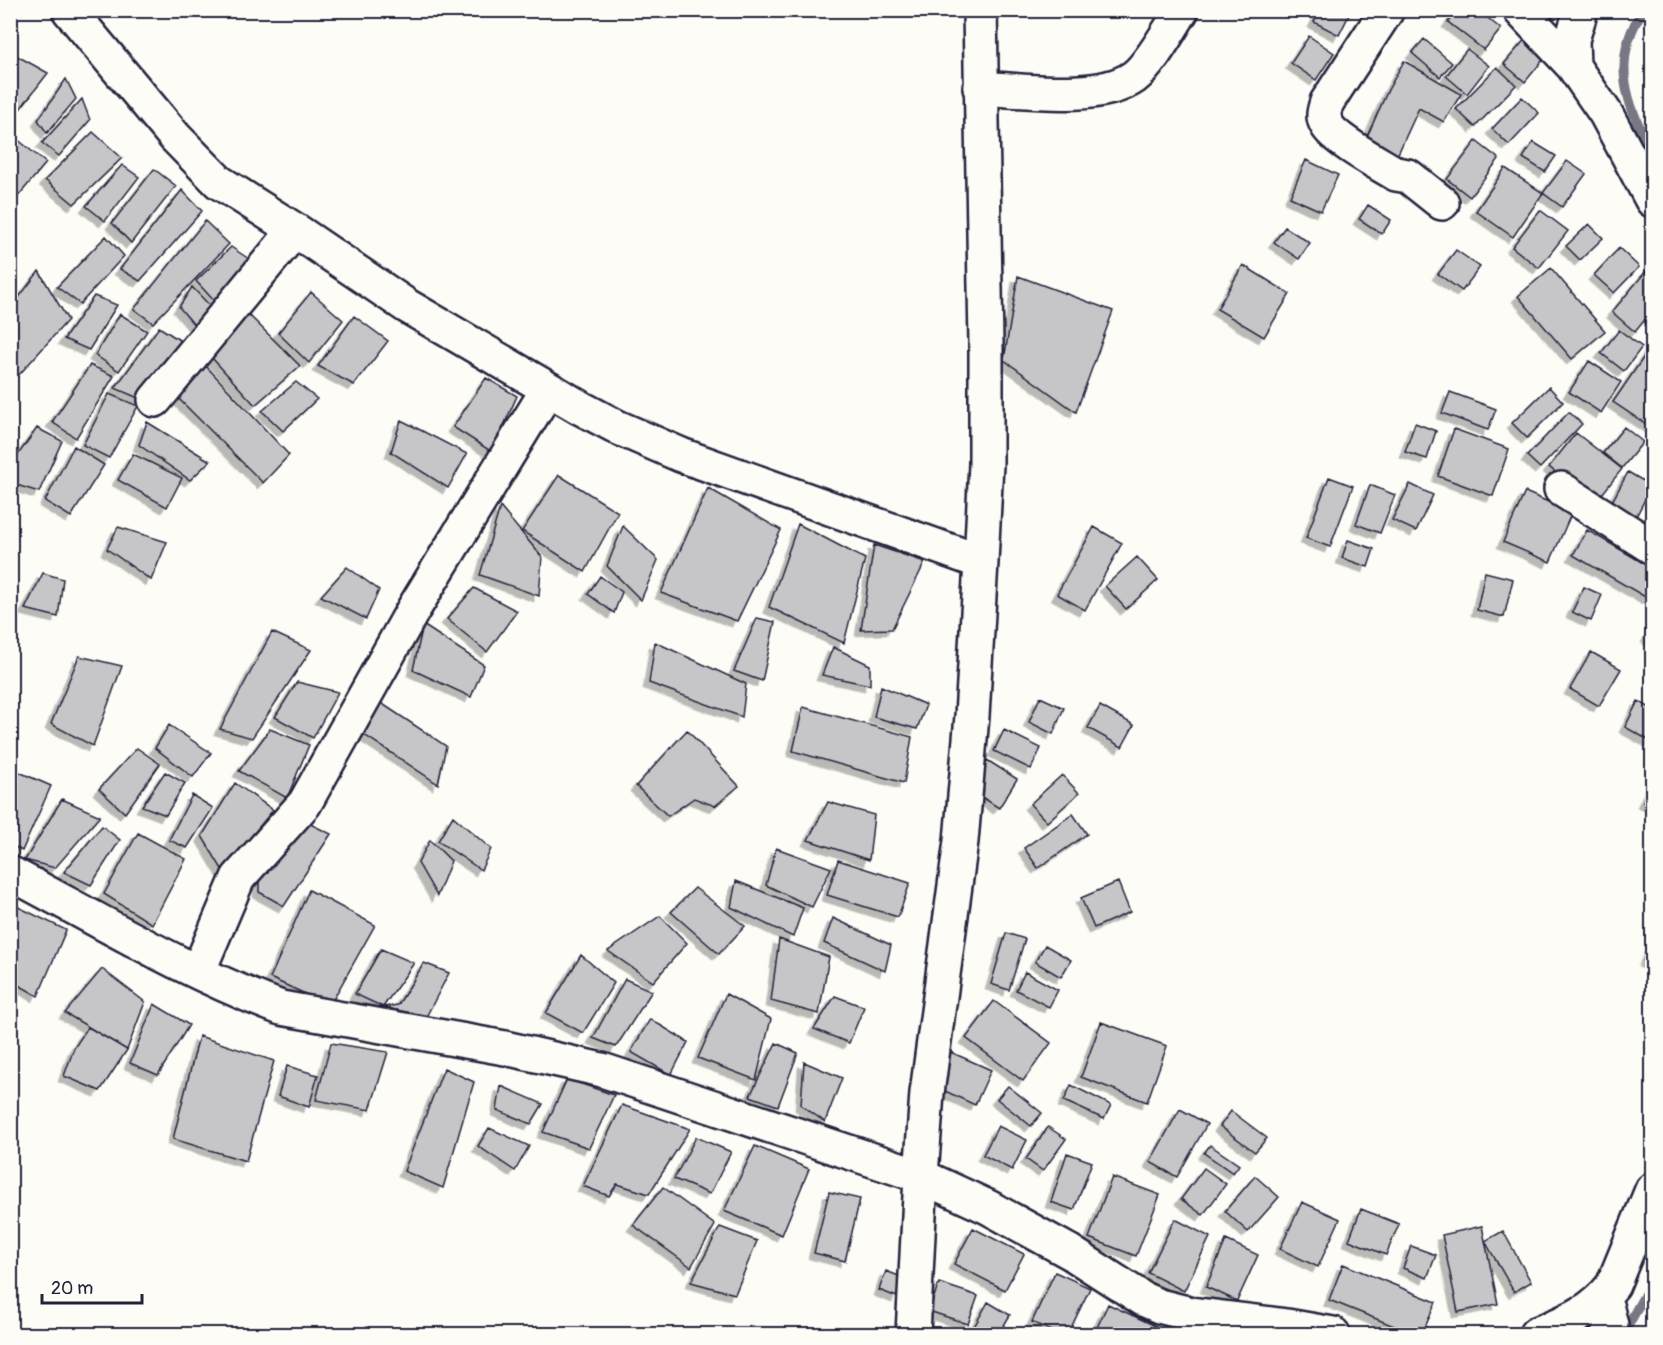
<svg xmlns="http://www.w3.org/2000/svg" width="1663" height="1345" viewBox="0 0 1663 1345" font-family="Pangolin,sans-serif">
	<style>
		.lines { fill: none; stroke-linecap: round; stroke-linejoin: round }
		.stream { stroke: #787885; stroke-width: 10 }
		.building { fill: #c6c6c8; stroke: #22223b; stroke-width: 1.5; filter: url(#shadow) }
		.minor-casing { stroke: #22223b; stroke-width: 38 }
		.minor { stroke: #fdfcf7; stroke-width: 33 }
	</style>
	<defs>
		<filter id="shadow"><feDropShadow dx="-5.5" dy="5.5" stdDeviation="0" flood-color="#0004"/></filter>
	</defs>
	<rect width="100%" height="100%" fill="#fdfcf7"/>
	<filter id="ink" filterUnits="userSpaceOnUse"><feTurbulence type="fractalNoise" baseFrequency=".0167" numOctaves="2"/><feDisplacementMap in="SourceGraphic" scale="12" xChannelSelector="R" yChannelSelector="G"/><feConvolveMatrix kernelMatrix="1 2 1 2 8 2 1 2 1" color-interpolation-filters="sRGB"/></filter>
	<g filter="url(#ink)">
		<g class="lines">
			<path class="stream" d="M1643 10C1610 60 1626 104 1652 153
				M1624 1334 1627 1327 1652 1282"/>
		</g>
		<path class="building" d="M1320 10H1345L1350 13 1339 35 1314 22Z
			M1457 10H1478L1501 29 1484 50 1448 22Z
			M1309 36 1334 53 1316 80 1291 63Z
			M1526 38 1547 55 1525 82 1504 64Z
			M1424 39 1452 63 1440 77 1412 53Z
			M1467 49 1489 66 1467 94 1446 76Z
			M10 52 48 73 10 122Z
			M1404 61 1461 94 1444 122 1419 108 1397 156 1365 141 1388 90Z
			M1497 67 1516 85 1475 127 1456 109Z
			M66 79 76 99 47 133 38 120Z
			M1522 97 1539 113 1509 145 1492 129Z
			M82 99 90 120 59 156 42 143Z
			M93 132 122 158 74 204 45 180Z
			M16 138 46 163 10 206V145Z
			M1476 141 1499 159 1470 197 1447 179Z
			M1533 142 1556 156 1545 172 1523 158Z
			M1306 160 1338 175 1321 211 1290 197Z
			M1567 161 1586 174 1562 207 1543 193Z
			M122 165 139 177 105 221 86 206Z
			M1505 168 1543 193 1513 237 1476 211Z
			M154 169 176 186 131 243 112 223Z
			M182 190 202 211 140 281 120 269Z
			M1368 205 1391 220 1382 234 1359 219Z
			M1540 210 1568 231 1539 268 1512 247Z
			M205 221 229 244 153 323 134 309Z
			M1589 224 1603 238 1580 260 1566 246Z
			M1285 227 1310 243 1299 259 1274 242Z
			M106 236 124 256 80 304 57 287Z
			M231 247 255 263 216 303 196 281Z
			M1619 248 1639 267 1614 293 1594 275Z
			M1456 250 1480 267 1462 291 1438 274Z
			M1243 265 1290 294 1264 337 1217 309Z
			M1551 268 1605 331 1572 359 1518 296Z
			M39 271 68 320 18 376 10 369V309Z
			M1646 271 1652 276V311L1635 332 1612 312Z
			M1018 276 1113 311 1076 412 1004 360Z
			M192 287 211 307 195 326 179 307Z
			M311 292 343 320 309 363 278 333Z
			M94 296 117 305 89 350 64 339Z
			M241 307 300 366 255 405 202 347Z
			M120 314 147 331 119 371 95 355Z
			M354 316 388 341 354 385 318 366Z
			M159 327 184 343 143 400 115 388Z
			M1619 330 1642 347 1624 371 1601 353Z
			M1652 345V428L1613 402Z
			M1589 361 1621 382 1601 413 1569 392Z
			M90 365 114 376 76 438 52 422Z
			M206 366 289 455 263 483 177 397Z
			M486 378 517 396 492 452 453 427Z
			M296 382 317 399 283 431 262 411Z
			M1549 387 1563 402 1527 438 1512 423Z
			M1450 392 1496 409 1488 430 1442 413Z
			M109 394 138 406 109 458 83 445Z
			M1569 412 1582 424 1540 468 1527 456Z
			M401 420 467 454 448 488 391 452Z
			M147 422 210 461 190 480 139 445Z
			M1415 423 1436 431 1427 459 1405 452Z
			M1624 427 1643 442 1622 468 1603 453Z
			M37 428 62 441 39 492 10 483V466Z
			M1454 429 1509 449 1493 496 1438 476Z
			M1576 433 1622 469 1595 503 1549 467Z
			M74 446 104 465 71 517 45 501Z
			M133 454 182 478 167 507 118 480Z
			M1628 472 1652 486 1631 526 1606 513Z
			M559 475 618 512 585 572 522 531Z
			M1329 477 1353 486 1330 547 1306 538Z
			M1410 484 1433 495 1416 531 1392 520Z
			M1370 485 1395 495 1380 533 1356 524Z
			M708 488 781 530 737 621 661 593Z
			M1525 492 1572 512 1550 562 1503 542Z
			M500 507 542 557 539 596 480 575Z
			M798 524 865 559 844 643 769 607Z
			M623 526 658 560 641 600 607 566Z
			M118 527 167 542 151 580 107 549Z
			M1094 527 1122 543 1085 610 1057 594Z
			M1587 530 1652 568V589L1647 598 1573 555Z
			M1348 540 1374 549 1368 567 1342 558Z
			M874 545 925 562 892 629 861 630Z
			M1137 557 1158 580 1126 609 1105 586Z
			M347 567 379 590 366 619 321 596Z
			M1485 572 1513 579 1504 617 1477 610Z
			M43 573 63 579 58 617 25 609Z
			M600 576 622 592 614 613 588 594Z
			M1584 587 1602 595 1591 621 1572 612Z
			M474 588 517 611 487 652 447 619Z
			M757 618 775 622 762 681 734 671Z
			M423 625 484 665 471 697 413 670Z
			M1652 628V641L1647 637Z
			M272 632 311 650 252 738 220 729Z
			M655 642 746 684 742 717 649 683Z
			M833 647 870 665V685L822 675Z
			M1591 652 1621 669 1599 706 1570 689Z
			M79 656 122 666 93 746 51 724Z
			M297 682 338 692 313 738 275 717Z
			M881 686 926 705 917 729 874 717Z
			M1040 697 1064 708 1053 734 1029 722Z
			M378 701 446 746 438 784 357 730Z
			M1638 701 1652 709V742L1625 727Z
			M1100 706 1134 725 1122 747 1088 728Z
			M803 707 912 737 904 783 793 751Z
			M169 725 211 753 193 777 155 748Z
			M270 729 309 745 287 798 239 771Z
			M687 730 739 786 715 806 694 798 668 816 636 786Z
			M1004 730 1041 748 1031 769 994 751Z
			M137 748 160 764 125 813 99 789Z
			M987 760 1017 779 999 808 969 789Z
			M10 768 51 786 22 851 10 844Z
			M165 772 185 783 166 815 142 806Z
			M1062 775 1079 793 1047 822 1030 804Z
			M235 783 273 810 223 871 202 836Z
			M1652 783V806L1643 802Z
			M192 795 213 808 187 848 169 840Z
			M62 799 100 816 55 868 25 860Z
			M828 802 874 815 869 860 808 840Z
			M1073 814 1087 834 1038 868 1024 848Z
			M453 816 491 849 481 870 438 841Z
			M300 819 331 834 284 906 259 892V882Z
			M102 826 120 840 91 885 64 872Z
			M138 833 186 859 152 924 104 894Z
			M430 840 451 861 437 896 418 863Z
			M776 848 831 868 812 907 766 885Z
			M838 860 910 883 898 917 827 895Z
			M736 881 803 908 793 937 731 907Z
			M1118 882 1130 912 1094 928 1081 898Z
			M695 888 745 926 719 954 671 912Z
			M309 890 375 925 330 1005 270 978Z
			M10 903 66 930 38 996 10 980Z
			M660 916 687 943 653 982 608 951Z
			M833 918 891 945 885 971 824 943Z
			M1006 933 1025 939 1009 990 991 984Z
			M779 939 829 957 819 1014 771 1001Z
			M1652 944V965L1644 961Z
			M1045 945 1071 960 1061 977 1035 962Z
			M381 949 414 963 383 1007 355 994Z
			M581 955 614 983 583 1033 546 1013Z
			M424 963 449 973 426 1017 383 1007 398 1005Z
			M102 969 145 1002 127 1050 65 1013Z
			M1025 972 1058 990 1049 1007 1016 990Z
			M625 979 652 991 616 1047 593 1038Z
			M726 994 771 1019 756 1080 698 1058Z
			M835 996 864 1007 849 1043 814 1029Z
			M994 1001 1051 1043 1023 1081 966 1038Z
			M154 1004 189 1025 158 1075 130 1063Z
			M650 1019 688 1042 671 1075 631 1052Z
			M1101 1022 1167 1046 1147 1102 1081 1077Z
			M88 1027 127 1050 100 1091 64 1076 74 1048Z
			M199 1036 274 1061 246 1161 173 1139Z
			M331 1043 388 1052 370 1110 316 1100Z
			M776 1043 798 1053 778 1106 750 1096Z
			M946 1050 991 1070 975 1105 930 1084Z
			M804 1062 842 1078 825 1122 801 1105Z
			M287 1066 318 1075 309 1107 278 1096Z
			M444 1068 474 1082 443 1188 404 1171Z
			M567 1079 614 1095 589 1148 543 1132Z
			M1071 1085 1111 1105 1104 1119 1064 1101Z
			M501 1086 543 1104 531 1124 497 1110Z
			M1008 1086 1042 1113 1031 1126 997 1099Z
			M622 1105 690 1129 649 1194 617 1184 609 1196 583 1186Z
			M1180 1109 1207 1124 1177 1177 1150 1162Z
			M1231 1111 1267 1138 1255 1152 1220 1126Z
			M998 1126 1027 1140 1012 1170 983 1155Z
			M1048 1127 1066 1139 1043 1171 1026 1159Z
			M489 1128 529 1146 515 1171 478 1146Z
			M696 1137 731 1152 710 1194 674 1179Z
			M1210 1145 1239 1165 1233 1173 1204 1153Z
			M755 1146 809 1169 782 1235 724 1211Z
			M1067 1153 1092 1162 1074 1210 1051 1202Z
			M1204 1168 1226 1184 1203 1215 1181 1199Z
			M1255 1176 1279 1197 1248 1232 1225 1211Z
			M1112 1177 1160 1195 1136 1256 1089 1238Z
			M663 1187 715 1225 691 1267 633 1225Z
			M829 1192 860 1199 845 1261 814 1253Z
			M1302 1202 1340 1219 1318 1267 1280 1249Z
			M1361 1209 1399 1224 1386 1255 1349 1240Z
			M1175 1219 1210 1237 1184 1291 1148 1273Z
			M1482 1226 1498 1304 1458 1312 1442 1235Z
			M720 1227 757 1241 735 1294 691 1282Z
			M973 1228 1024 1254 1005 1290 954 1264Z
			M1503 1231 1531 1282 1514 1292 1485 1241Z
			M1226 1240 1258 1255 1237 1301 1206 1287Z
			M1411 1246 1436 1255 1427 1278 1403 1268Z
			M1343 1264 1436 1302 1422 1334H1414L1329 1300Z
			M886 1271 904 1278 897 1297 879 1290Z
			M1055 1272 1090 1288 1068 1334H1058L1032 1322Z
			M939 1283 978 1296 968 1324 929 1311Z
			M988 1302 1010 1315 999 1334H970Z
			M1108 1304 1162 1329 1159 1334H1094Z"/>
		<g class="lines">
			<g class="minor-casing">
				<path id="minor" d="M69 10 175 137 219 182 295 230 407 306 581 408 619 428 681 455 981 562
					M1387 10 1327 102C1324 111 1322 117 1327 125 1335 140 1380 164 1396 174L1408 176 1442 203
					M1520 10 1573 66 1606 114 1652 200
					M1573 66 1572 40 1581 10
					M980 88C1022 90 1099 102 1134 77 1150 65 1170 29 1182 10
					M155 400 295 230
					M1561 489 1652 547
					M10 873C99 920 187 973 281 1008L505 1048 602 1070 921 1176 988 1207 1070 1252 1143 1299 1159 1306 1191 1314 1287 1326 1333 1334
					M198 972 238 878 305 803 413 610 548 389
					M1604 1297 1611 1325 1608 1334
					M913 1334 921 1176 927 1093 961 841 972 716 981 562 986 464V343L980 10
					M1536 1334C1566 1322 1593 1312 1613 1285L1652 1190"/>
			</g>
			<use href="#minor" class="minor"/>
		</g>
	</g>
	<rect width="1663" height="1345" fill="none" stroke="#fdfcf7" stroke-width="36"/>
	<rect x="18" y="18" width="1627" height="1309" fill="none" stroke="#22223b" stroke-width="2" filter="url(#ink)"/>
	<path d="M42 1294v9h100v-9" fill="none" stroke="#22223b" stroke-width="3"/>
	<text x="51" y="1294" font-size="18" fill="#22223b" stroke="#fdfcf7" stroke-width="4.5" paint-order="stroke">20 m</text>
</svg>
